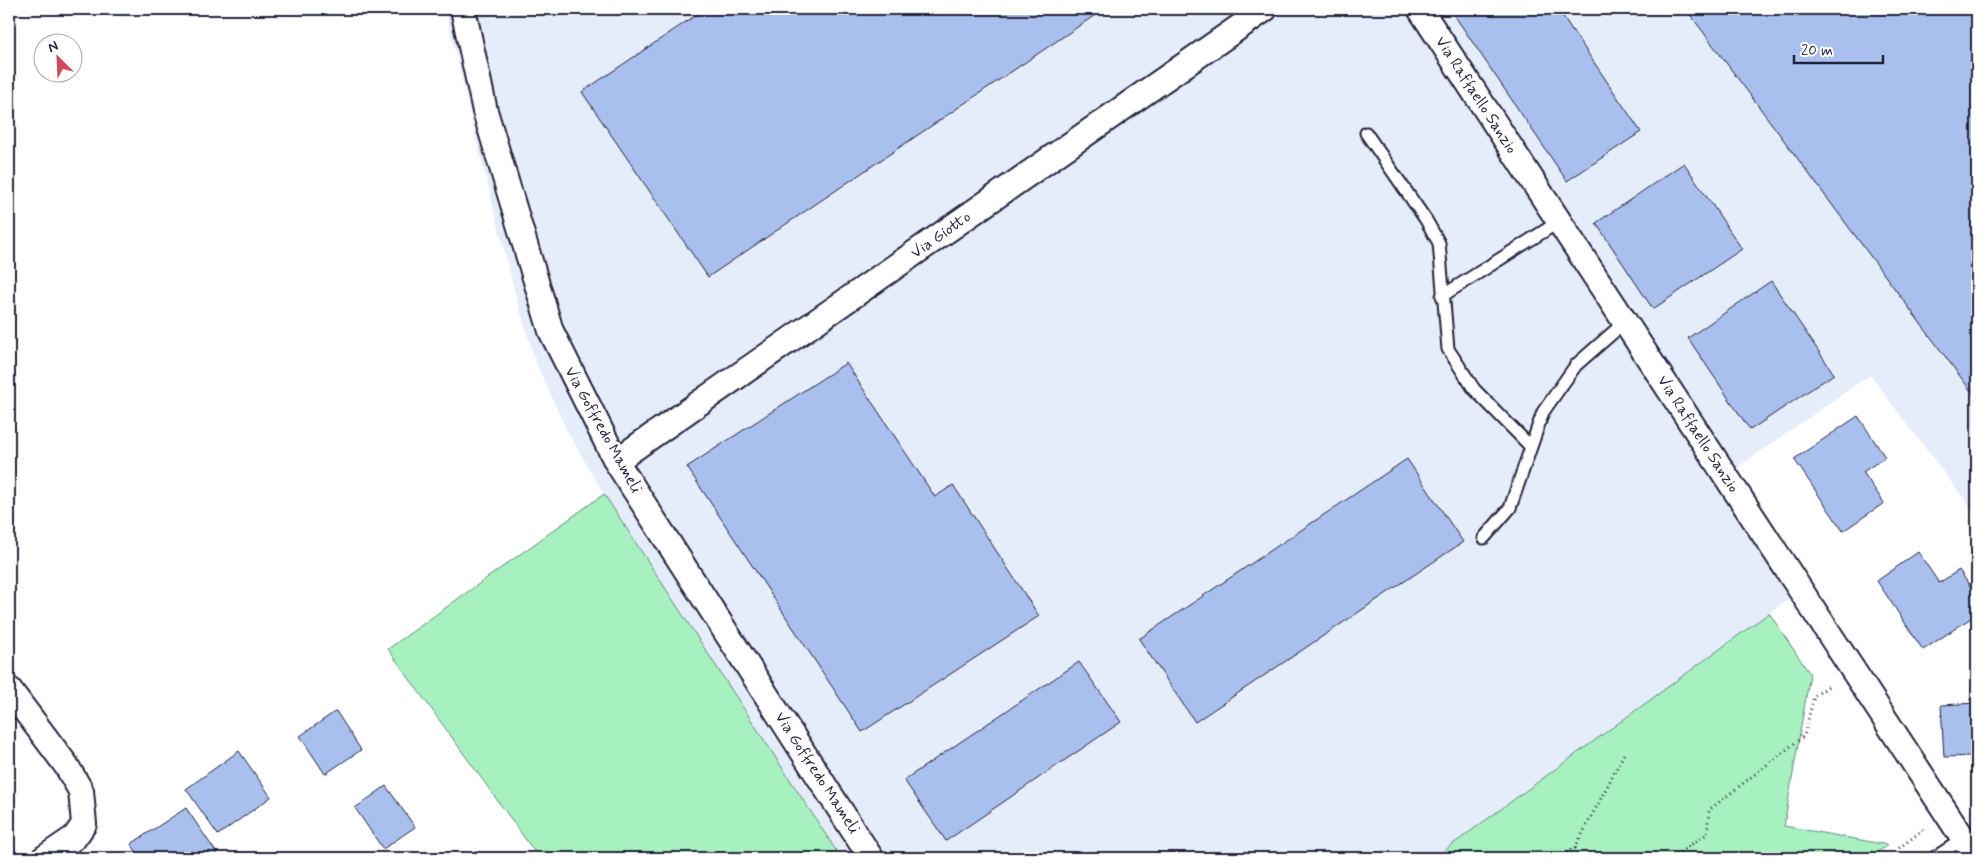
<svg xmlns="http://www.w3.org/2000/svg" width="1986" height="867" viewBox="0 0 1986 867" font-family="Mynerve,sans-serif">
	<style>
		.built { fill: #e5ecfa }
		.green { fill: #a6f1bf; stroke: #648a7d }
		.building { fill: #a9c0ee; stroke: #22223b }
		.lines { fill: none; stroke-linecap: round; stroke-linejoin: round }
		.lane-casing { stroke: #22223b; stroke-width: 15 }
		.street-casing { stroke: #22223b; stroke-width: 28 }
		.path { stroke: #22223b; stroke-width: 3; stroke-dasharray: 1 4; stroke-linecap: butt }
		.lane { stroke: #fff; stroke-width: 11 }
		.street { stroke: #fff; stroke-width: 24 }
		.labels { text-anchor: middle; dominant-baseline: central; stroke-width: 5; stroke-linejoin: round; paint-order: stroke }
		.street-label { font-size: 16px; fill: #22223b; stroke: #fff }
	</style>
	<rect width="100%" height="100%" fill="#fff"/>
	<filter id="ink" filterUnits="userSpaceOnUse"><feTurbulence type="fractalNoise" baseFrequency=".02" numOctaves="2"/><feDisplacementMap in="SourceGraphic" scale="10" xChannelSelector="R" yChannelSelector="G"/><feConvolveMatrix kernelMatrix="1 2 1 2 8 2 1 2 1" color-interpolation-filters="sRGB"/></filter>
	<g filter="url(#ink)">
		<path class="built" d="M445 9H1977V516L1870 375 1735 469 1810 583 1434 858H841L604 494 568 433 536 363 516 297 471 118Z"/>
		<path class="green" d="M604 494 841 858H539L388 649Z
			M1769 613 1810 674 1784 826 1888 845 1869 858H1434Z"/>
		<path class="building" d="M705 9H1104L708 277 582 92Z
			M1450 9H1558L1641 132 1567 181Z
			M1686 9H1977V399Z
			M1684 163 1742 249 1653 309 1596 223Z
			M1771 281 1834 374 1750 430 1688 338Z
			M846 363 935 497 953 485 1039 616 862 732 687 467Z
			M1858 416 1885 457 1863 472 1884 503 1843 531 1794 459Z
			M1407 459 1463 542 1195 722 1139 639Z
			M1918 552 1939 583 1959 570 1977 596V614L1923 650 1877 581Z
			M1079 662 1121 722 946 841 904 780Z
			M1977 703V756L1944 757 1941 705Z
			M336 711 361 750 325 774 300 736Z
			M239 751 271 797 218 835 186 789Z
			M386 786 415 827 383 849 355 808Z
			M186 808 220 858H141L131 844Z
			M453 850 459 858H441Z"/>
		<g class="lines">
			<g class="lane-casing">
				<path id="lane" d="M1366 133 1426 220 1439 243 1448 349 1474 389 1530 446
					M1442 296 1560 221
					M1484 538 1510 508 1543 412 1576 365 1625 322
					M1934 858 1963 839"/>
			</g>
			<g class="street-casing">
				<path id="street" d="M463 9 485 111 551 331 616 461 871 858
					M1420 9 1976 858
					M616 461 1265 9
					M9 689 66 765 81 791 84 824 75 837 44 858"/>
			</g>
			<path class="path" d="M1575 848 1581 858
				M1899 848 1923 830 1921 827
				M1552 858 1575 848 1624 754
				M1671 858 1707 834 1709 810 1804 736 1814 696 1829 686 1831 688"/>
			<use href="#lane" class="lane"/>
			<use href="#street" class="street"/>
		</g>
	</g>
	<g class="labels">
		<g class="street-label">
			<text transform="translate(1476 95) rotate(57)">Via Raffaello Sanzio</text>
			<text transform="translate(941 235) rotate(-35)">Via Giotto</text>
			<text transform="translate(603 430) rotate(61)">Via Goffredo Mameli</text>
			<text transform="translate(1698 434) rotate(57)">Via Raffaello Sanzio</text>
			<text transform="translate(817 773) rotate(57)">Via Goffredo Mameli</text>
		</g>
	</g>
	<rect width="1986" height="867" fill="none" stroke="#fff" stroke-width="30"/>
	<rect x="15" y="15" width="1956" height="837" fill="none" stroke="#22223b" stroke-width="2" filter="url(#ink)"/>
	<g transform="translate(58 58) rotate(336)"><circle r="24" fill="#ffffff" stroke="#a7a7b1"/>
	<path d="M0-4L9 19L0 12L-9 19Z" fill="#d1495b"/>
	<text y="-8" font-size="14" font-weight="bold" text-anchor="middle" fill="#22223b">N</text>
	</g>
	<path d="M1794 55v8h89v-8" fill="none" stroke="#22223b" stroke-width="2.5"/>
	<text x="1801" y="55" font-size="15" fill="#22223b" stroke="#ffffff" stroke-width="4" paint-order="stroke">20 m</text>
</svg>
